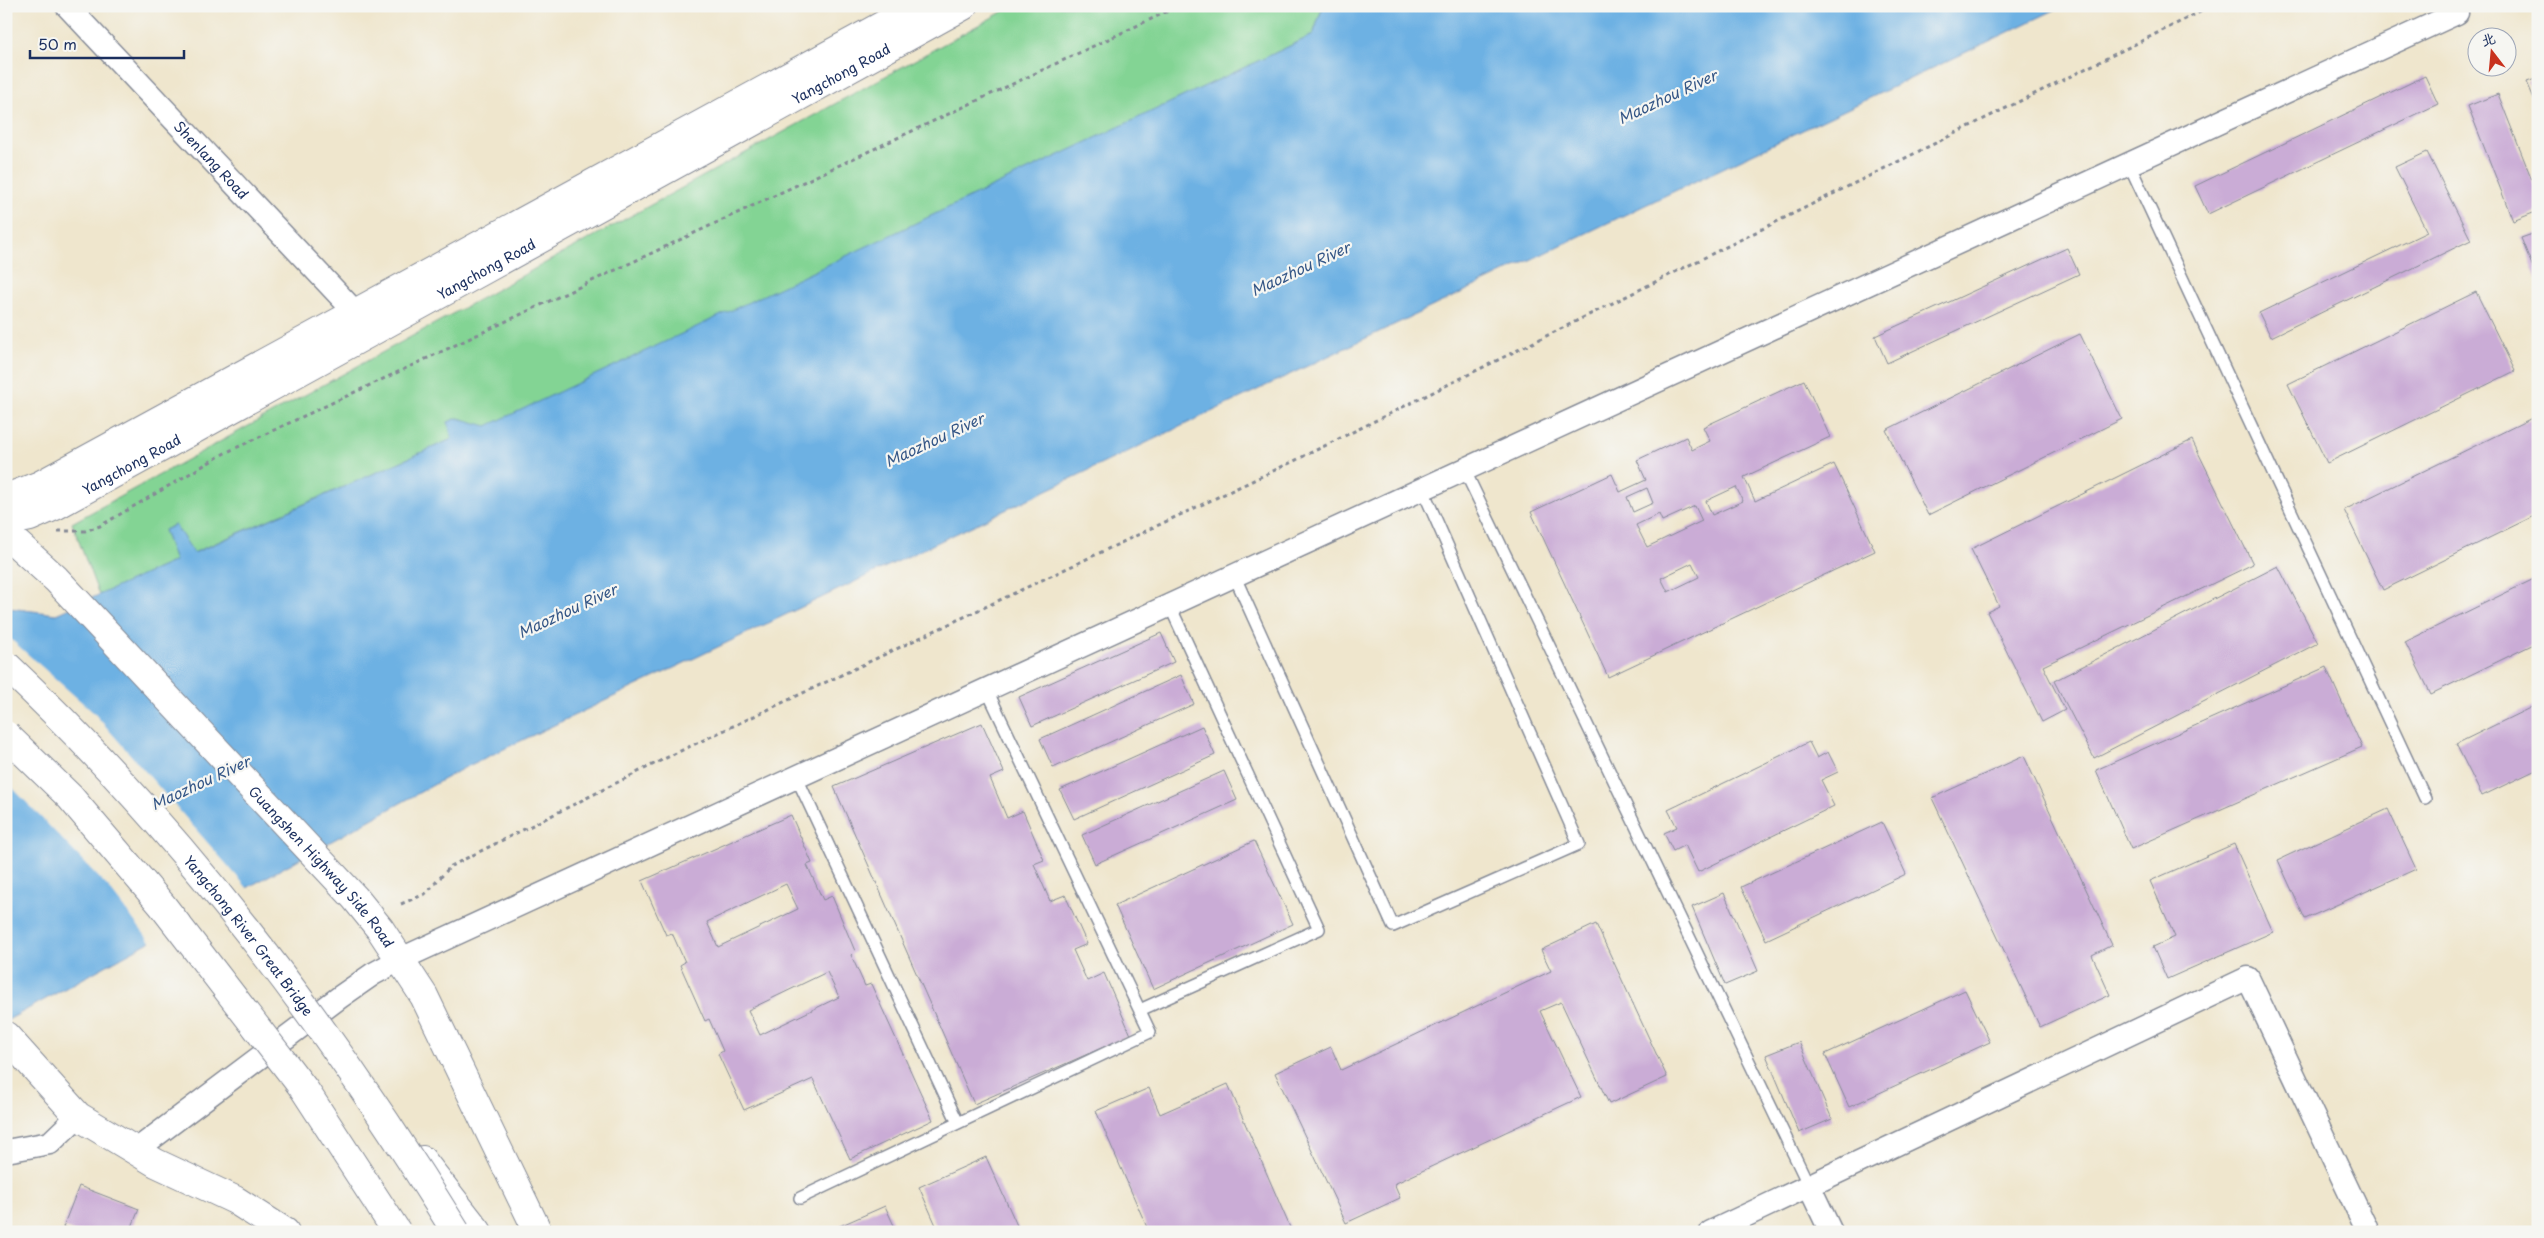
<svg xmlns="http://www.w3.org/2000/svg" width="2544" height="1238" viewBox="0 0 2544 1238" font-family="'Playpen Sans','LXGW WenKai TC',sans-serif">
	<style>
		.green { fill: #83d494; stroke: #4f8279 }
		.water { fill: #6db1e3; stroke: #4470a0 }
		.pier { fill: #efe6cd }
		.building { fill: #caacd6; fill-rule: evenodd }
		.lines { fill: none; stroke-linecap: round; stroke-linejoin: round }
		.service-casing { stroke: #858a96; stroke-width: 14 }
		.minor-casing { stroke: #858a96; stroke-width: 25 }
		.tertiary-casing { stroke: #858a96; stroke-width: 30 }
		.primary-casing { stroke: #858a96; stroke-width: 30 }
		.trunk-casing { stroke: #858a96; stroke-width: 30 }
		.path { stroke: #858a96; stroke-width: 3; stroke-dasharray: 4 4; stroke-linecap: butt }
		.service { stroke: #fff; stroke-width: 11 }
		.minor { stroke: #fff; stroke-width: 22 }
		.tertiary { stroke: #fff; stroke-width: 28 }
		.primary { stroke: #fff; stroke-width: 28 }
		.trunk { stroke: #fff; stroke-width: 28 }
		.trunk-bridge-casing { stroke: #858a96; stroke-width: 30; stroke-linecap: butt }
		.trunk-bridge { stroke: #fff; stroke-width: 28 }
		.labels { text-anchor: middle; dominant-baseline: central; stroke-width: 4.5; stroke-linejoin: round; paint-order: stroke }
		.street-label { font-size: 14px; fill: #1b2f5e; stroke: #f6f6f2 }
		.water-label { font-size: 15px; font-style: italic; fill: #345686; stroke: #f6f6f2 }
	</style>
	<rect width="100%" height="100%" fill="#f6f6f2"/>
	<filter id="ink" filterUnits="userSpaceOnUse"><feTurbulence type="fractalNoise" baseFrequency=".02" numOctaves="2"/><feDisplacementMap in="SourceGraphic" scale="10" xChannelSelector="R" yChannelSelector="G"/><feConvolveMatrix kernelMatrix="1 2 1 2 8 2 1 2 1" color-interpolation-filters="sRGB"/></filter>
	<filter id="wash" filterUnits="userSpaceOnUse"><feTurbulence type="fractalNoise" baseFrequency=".0096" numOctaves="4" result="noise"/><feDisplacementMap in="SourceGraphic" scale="20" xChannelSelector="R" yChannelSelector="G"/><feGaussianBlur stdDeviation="1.12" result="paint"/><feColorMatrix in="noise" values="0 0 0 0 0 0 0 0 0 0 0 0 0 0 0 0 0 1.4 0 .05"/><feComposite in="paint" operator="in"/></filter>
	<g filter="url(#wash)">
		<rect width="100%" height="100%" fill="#efe6cd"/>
		<path class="green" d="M1013 6H1323L1313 35 487 427 458 418 448 422 452 439 193 553 175 525 164 530 175 561 99 595 72 523Z"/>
		<path class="water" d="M1323 6H2063L464 768 6 1021V610L9 608 56 614 175 561 164 530 175 525 194 553 452 439 448 422 458 418 487 426 1313 35Z"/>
		<path class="pier" d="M6 635 94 713 249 890 152 944 108 887 6 781Z"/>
		<g id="blocks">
			<path class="building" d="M2425 76 2438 104 2208 214 2195 186Z
				M2538 78V108L2527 82Z
				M2498 94 2538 195V211L2513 221 2468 106Z
				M2427 152 2471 240 2271 337 2259 313 2427 232 2395 167Z
				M2538 232V280L2521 238Z
				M2067 248 2079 274 1887 363 1875 336Z
				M2476 292 2515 371 2327 463 2288 384Z
				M2080 334 2122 419 1928 515 1886 430Z
				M1804 380 1830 437 1744 477 1755 501 1834 464 1875 551 1608 677 1531 512 1612 474 1620 492 1646 480 1637 460 1686 437 1692 450 1710 441 1703 427ZM1736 487 1743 501 1712 515 1706 501ZM1647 488 1653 503 1633 512 1627 497ZM1695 506 1702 521 1647 547 1636 525 1659 514 1662 521ZM1692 563 1699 577 1668 592 1661 578Z
				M2532 418 2538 430V514L2383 590 2344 510Z
				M2192 440 2253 564 2043 666 2065 710 2042 722 1987 612 1999 606 1971 549Z
				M2278 566 2318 643 2094 758 2054 681Z
				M2538 577V642L2431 694 2405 642Z
				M1161 633 1174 662 1032 726 1019 697Z
				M2326 667 2362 747 2131 849 2096 770Z
				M1181 675 1194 704 1053 768 1040 739Z
				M2538 704V769L2482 796 2456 744Z
				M982 723 1004 772 990 778 1007 818 1023 811 1044 860 1034 864 1050 901 1065 895 1087 944 1073 950 1087 981 1104 973 1131 1035 974 1104 834 787Z
				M1202 726 1215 755 1074 819 1060 790Z
				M1809 742 1817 758 1828 752 1838 772 1821 780 1834 806 1698 872 1685 845 1673 851 1664 833 1677 827 1668 810Z
				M2024 756 2112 945 2092 955 2110 995 2040 1027 1932 798Z
				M1224 771 1237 800 1095 864 1082 835Z
				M2388 809 2416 869 2305 919 2278 860Z
				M791 815 812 863 807 865 823 900 832 896 855 951 851 955 865 986 871 984 933 1120 850 1159 813 1079 744 1110 718 1054 723 1051 709 1019 705 1021 680 965 685 962 672 933 666 935 642 881ZM786 884 798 909 718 947 707 922ZM827 972 839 997 760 1035 748 1010Z
				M1882 822 1906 874 1766 940 1741 887Z
				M1254 841 1293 924 1153 989 1115 905Z
				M2234 844 2273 932 2167 979 2153 947 2175 937 2150 881Z
				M1724 893 1758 971 1725 985 1692 907Z
				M1596 924 1667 1077 1609 1104 1561 1002 1540 1011 1581 1097 1394 1184 1400 1198 1346 1223 1275 1073 1331 1047 1341 1070 1551 971 1541 950Z
				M1965 990 1990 1042 1849 1107 1825 1054Z
				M1799 1042 1832 1119 1799 1133 1766 1055Z
				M1228 1084 1292 1232H1149L1096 1111 1149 1088 1160 1114Z
				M986 1157 1020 1232H939L919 1187Z
				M79 1186 139 1209 130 1232H75L63 1227Z
				M885 1206 897 1232H826Z
				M187 1226 191 1232H178Z"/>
		</g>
	</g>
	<g filter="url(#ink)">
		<use href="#blocks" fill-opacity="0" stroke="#858a96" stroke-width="1"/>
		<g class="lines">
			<g class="service-casing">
				<path id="service" d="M2129 164 2425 798
					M1464 469 1809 1186
					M1234 575 1393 926 1579 844 1422 488
					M796 776 958 1123
					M1140 1010 1319 929 1169 604
					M800 1198 1150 1032 986 688"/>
			</g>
			<g class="minor-casing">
				<g id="minor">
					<path id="s1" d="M67 6 356 313"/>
					<path d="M6 1151 50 1143 78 1116"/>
					<path d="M135 1151 340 997 373 974 401 959 2457 13"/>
					<path d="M1809 1186 1831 1232"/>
					<path d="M1711 1232 2248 978 2368 1232"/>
				</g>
			</g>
			<g class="tertiary-casing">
				<g id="tertiary">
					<path d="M6 498 40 485 918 6"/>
					<path id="s2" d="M6 522 30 517 55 506 963 6"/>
				</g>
			</g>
			<g class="primary-casing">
				<g id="primary">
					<path id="s3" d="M6 534 56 579 355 898 380 929 424 996 538 1232"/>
					<path d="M6 1036 78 1116 156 1163 235 1200 285 1232"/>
				</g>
			</g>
			<g class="trunk-casing">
				<path id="trunk" d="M422 1160 478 1232"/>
			</g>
			<path class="path" d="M58 531H85L100 526 225 453 1179 6
				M401 904 425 894 451 866 676 753 1292 462 2212 6"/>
			<use href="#service" class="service"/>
			<use href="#minor" class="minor"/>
			<use href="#tertiary" class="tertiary"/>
			<use href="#primary" class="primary"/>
			<use href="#trunk" class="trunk"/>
			<g class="trunk-bridge-casing">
				<g id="trunk-bridge">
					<path id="s4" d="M6 665C182 831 330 1027 456 1232"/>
					<path d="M6 735 70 797 162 905 304 1089 397 1232"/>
				</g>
			</g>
			<use href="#trunk-bridge" class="trunk-bridge"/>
		</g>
	</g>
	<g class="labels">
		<g class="street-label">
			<text stroke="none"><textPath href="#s2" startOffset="949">Yangchong Road</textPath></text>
			<text stroke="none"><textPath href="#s1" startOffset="211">Shenlang Road</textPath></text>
			<text stroke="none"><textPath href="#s2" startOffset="544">Yangchong Road</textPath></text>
			<text stroke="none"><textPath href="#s2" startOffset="139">Yangchong Road</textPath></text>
			<text stroke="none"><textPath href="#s3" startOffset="459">Guangshen Highway Side Road</textPath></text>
			<text stroke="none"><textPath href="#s4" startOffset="364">Yangchong River Great Bridge</textPath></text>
		</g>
		<g class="water-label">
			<text transform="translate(1667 96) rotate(-25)">Maozhou River</text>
			<text transform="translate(1300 268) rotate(-25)">Maozhou River</text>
			<text transform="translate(934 439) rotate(-25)">Maozhou River</text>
			<text transform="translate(567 610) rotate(-25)">Maozhou River</text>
			<text transform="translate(200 782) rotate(-25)">Maozhou River</text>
		</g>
	</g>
	<rect width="2544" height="1238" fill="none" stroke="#f6f6f2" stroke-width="25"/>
	<g transform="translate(2492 52) rotate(344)"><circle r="24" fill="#f6f6f2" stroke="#9ea6b7"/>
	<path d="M0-4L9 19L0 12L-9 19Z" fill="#c8321e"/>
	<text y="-8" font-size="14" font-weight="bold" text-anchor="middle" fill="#1b2f5e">北</text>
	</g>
	<path d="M30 50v8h154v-8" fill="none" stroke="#1b2f5e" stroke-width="2.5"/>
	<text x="38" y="50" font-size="15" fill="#1b2f5e" stroke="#f6f6f2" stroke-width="4" paint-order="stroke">50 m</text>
</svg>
